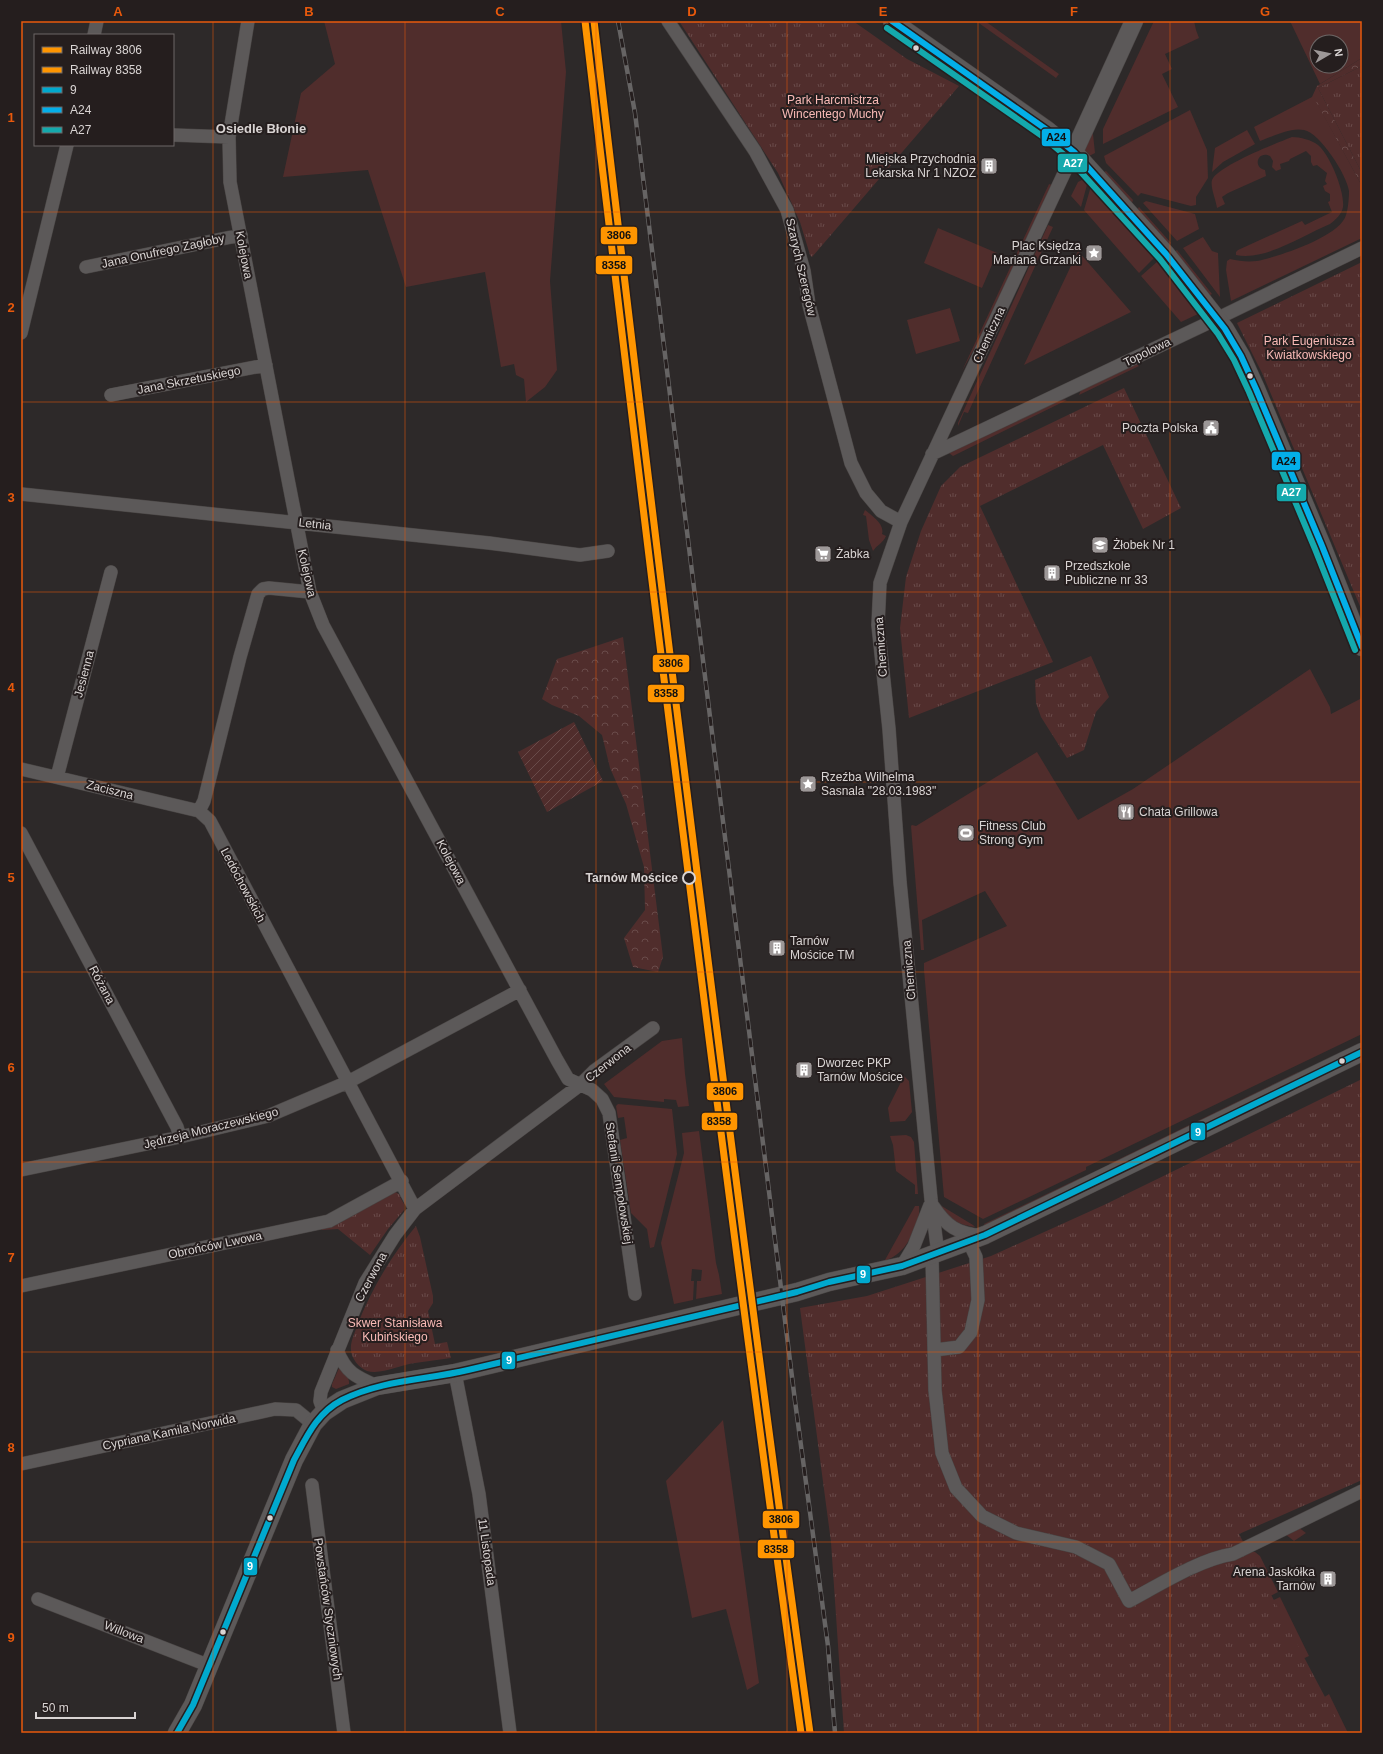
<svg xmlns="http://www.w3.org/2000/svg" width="1383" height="1754" viewBox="0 0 1383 1754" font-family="Helvetica,sans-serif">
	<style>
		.grass { fill: #502d2c; fill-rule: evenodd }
		.forest { fill: url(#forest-crowns) }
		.park { fill: url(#park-tufts) }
		.garden { fill: url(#garden-furrows) }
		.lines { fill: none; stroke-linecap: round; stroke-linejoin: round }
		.street-casing { stroke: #494544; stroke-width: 14 }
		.secondary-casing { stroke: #494544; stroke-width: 19 }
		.street { stroke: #5c5959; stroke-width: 13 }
		.secondary { stroke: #5c5959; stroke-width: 18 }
		.rail-casing { stroke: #666464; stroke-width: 4.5 }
		.rail { stroke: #251e1e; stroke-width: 3; stroke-dasharray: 9; stroke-linecap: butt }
		.bus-1-casing { stroke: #251e1e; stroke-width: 9 }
		.bus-2-casing { stroke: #251e1e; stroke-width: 9 }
		.bus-3-casing { stroke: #251e1e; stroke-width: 9 }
		.bus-1 { stroke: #00a9ce; stroke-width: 6 }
		.bus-2 { stroke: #03afe9; stroke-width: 6 }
		.bus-3 { stroke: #14a9ad; stroke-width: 6 }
		.rail-1-casing { stroke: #251e1e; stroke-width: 10 }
		.rail-2-casing { stroke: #251e1e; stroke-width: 10 }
		.rail-1 { stroke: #ff9500; stroke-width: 7 }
		.rail-2 { stroke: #ff9500; stroke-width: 7 }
		.grid { fill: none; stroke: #e8590c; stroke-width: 1; stroke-opacity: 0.55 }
		.bus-dot { fill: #d9d4d3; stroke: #251e1e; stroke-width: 1.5 }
		.stop-dot { fill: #251e1e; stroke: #d9d4d3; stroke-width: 2 }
		.labels { text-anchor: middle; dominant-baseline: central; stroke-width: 4; stroke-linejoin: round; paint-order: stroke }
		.park-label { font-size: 12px; fill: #f9bab6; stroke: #251e1e }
		.poi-label { font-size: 12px; fill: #d9d4d3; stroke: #251e1e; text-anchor: start }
		.street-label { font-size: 12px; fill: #d9d4d3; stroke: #251e1e }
		.stop-label { font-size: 12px; font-weight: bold; fill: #d9d4d3; stroke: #251e1e; text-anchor: end }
		.neighbourhood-label { font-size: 13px; font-weight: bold; fill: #d9d4d3; stroke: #251e1e }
		.line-badge { stroke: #251e1e; stroke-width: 1.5 }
		.badge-label { font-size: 11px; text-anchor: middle; font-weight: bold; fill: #fff }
		.pale-badge-label { font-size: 11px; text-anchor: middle; font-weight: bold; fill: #111 }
		.neatline { fill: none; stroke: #e8590c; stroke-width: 1.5 }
		.grid-label { font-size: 13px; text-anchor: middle; font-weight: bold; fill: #e8590c }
	</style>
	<defs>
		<pattern id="forest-crowns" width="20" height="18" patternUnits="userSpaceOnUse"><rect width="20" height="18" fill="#502d2c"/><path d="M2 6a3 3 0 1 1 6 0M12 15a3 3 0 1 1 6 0" fill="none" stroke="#694b4a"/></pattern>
		<pattern id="park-tufts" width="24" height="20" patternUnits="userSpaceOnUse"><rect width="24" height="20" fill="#502d2c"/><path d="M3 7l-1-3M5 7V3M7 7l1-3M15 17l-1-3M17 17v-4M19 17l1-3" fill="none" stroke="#694b4a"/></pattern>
		<pattern id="garden-furrows" width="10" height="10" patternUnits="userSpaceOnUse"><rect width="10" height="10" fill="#502d2c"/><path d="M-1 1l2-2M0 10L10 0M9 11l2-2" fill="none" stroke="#694b4a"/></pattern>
	</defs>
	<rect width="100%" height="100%" fill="#2d2929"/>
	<path class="grass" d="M324 21H561L566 72 550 281 557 370 545 387 526 402 524 379 516 375 514 364 501 367 485 272 406 287 368 170 283 177 301 93 335 64Z
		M976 21H985L1059 74 1056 78Z
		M1154 21H1194L1196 30 1199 38 1165 54 1172 69 1162 74 1178 107 1103 144V129Z
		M1290 21H1362V58L1320 84ZM1317 42H1341V66H1317Z
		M1312 97H1314L1362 186V238L1231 301 1226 270 1227 261 1230 259C1239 261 1247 262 1257 261 1277 257 1340 237 1346 215 1348 209 1349 198 1349 191 1347 175 1320 133 1304 130 1290 127 1272 137 1260 141L1254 127Z
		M1190 110 1207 150 1208 178 1196 197V205L1191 206 1141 193 1138 196 1106 163 1104 156Z
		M1247 130 1255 144 1223 162 1212 172 1215 148Z
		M1091 132 1093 134 1095 153 1087 157 1084 149Z
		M1292 137C1300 137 1312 140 1318 145 1330 155 1345 192 1343 207 1342 214 1335 220 1330 224 1303 235 1266 261 1236 255V252L1238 250 1302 221 1305 225 1332 212 1328 202 1330 201V194L1325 191 1323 186 1327 184 1325 181 1327 173 1317 165 1313 166 1311 162V156L1306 151 1290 159 1289 161 1280 164 1281 169 1276 171 1272 167 1273 161 1270 156C1258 150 1252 167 1265 170L1266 176 1228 193 1222 197 1225 204 1217 208C1216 200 1210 187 1212 180 1218 166 1277 143 1292 137Z
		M1106 171 1133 200 1132 203 1130 204 1102 173Z
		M1082 180 1088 181 1081 207 1071 196 1078 182Z
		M1049 184 1052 185 983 333 962 371Z
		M1091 186 1154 258 1139 273 1084 210Z
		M1146 201 1195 214 1199 229 1177 241 1143 203Z
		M1139 207 1171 243 1167 246 1136 211Z
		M1048 225 1053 227 968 413 964 412 958 426V423Z
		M938 228 997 253 982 288 924 263Z
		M1203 237 1212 251 1218 253 1220 297 1183 248Z
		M1177 250 1212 294 1208 296 1173 253Z
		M1078 251 1131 312 1024 365Z
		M1158 261C1167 271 1197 303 1198 314L1181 322 1141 276Z
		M950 308 960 341 916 354 907 320Z
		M1136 363 1139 366 1079 395 1081 390Z
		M1061 399 1067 400 953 456 949 453Z
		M865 510C872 516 885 524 882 534L886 536C883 543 877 545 873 551L869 540 866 516 863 515Z
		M1310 669 1330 707 1331 714 1362 698V1034L1086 1167V1170L983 1219 944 1197 924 970V963L1007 926 985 891 922 920 924 950H921L911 826 912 825 916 826 1037 752 1078 820 1133 789Z
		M682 1038 685 1074 689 1106 678 1107 676 1100 664 1099V1102L614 1097 604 1084 662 1041Z
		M1299 1072 1111 1165 1109 1164 1298 1072Z
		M904 1076 909 1081 912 1112 905 1121 890 1122 888 1108Z
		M618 1104 672 1109 677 1154 654 1247 650 1248 647 1229 631 1213 620 1140 627 1138 624 1117 618 1118 616 1106Z
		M699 1131 716 1263 719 1275 722 1294 696 1299 697 1281H701L702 1270 692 1269 691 1281H694L693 1300 674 1304 661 1243 684 1153 682 1133Z
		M906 1135 911 1137 914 1142 918 1194H915V1185L896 1171 893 1145 890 1136Z
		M1082 1177 1080 1179 985 1226 984 1224Z
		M940 1205 973 1225 975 1227C956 1224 951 1220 940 1205Z
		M915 1206H919C920 1216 917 1223 913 1232 900 1265 873 1264 842 1270L885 1260Z
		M339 1368C344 1371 350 1378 349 1384L336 1389 332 1387V1384Z
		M723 1420 759 1683 747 1690 726 1609 692 1618 666 1481Z
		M1298 1527 1306 1533 1294 1541 1285 1534Z
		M1248 1552H1255L1260 1556 1278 1592 1263 1600Z
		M1280 1597 1309 1656 1294 1663 1265 1604Z
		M1329 1694 1348 1733H1329L1323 1698Z"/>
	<path class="forest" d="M1362 58V66L1318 88 1362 173V186L1314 98 1312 97 1317 86Z
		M623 637 663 957 658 972 633 967 624 938 645 910 644 867 626 804 610 768 602 735 579 716 552 705 542 699 557 659Z"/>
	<path class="park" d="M679 21H853L907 59 959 86 812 257 810 255 800 222 778 173Z
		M1362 66V173L1318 88Z
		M1362 262V611L1263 375 1237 323Z
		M1124 388 1181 508 1143 529 1103 445 980 506 1053 662 909 718 900 628 906 577 921 531 941 486 960 467Z
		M1091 656 1109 697 1096 712 1084 750 1067 758 1041 717 1036 703 1035 680Z
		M1362 1079V1480L1239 1534 1344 1733H844L831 1542 800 1308 867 1296 991 1256 1104 1205Z
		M394 1191 402 1196 400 1197 404 1204V1210L388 1229 370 1255 338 1229 322 1230 321 1228Z
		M416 1226 420 1237 433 1296V1303L428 1311 435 1344 447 1342 451 1358C439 1360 427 1361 415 1363 400 1365 381 1375 367 1371 359 1368 351 1358 351 1350 350 1342 355 1333 357 1326 371 1290 391 1256 416 1226Z"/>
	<path class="garden" d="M574 722 603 781 547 812 518 752Z"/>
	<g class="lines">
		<g class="street-casing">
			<path id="street" d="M248 21 229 137 230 182 310 592 323 625 557 1060 568 1079 592 1090 602 1099 609 1113 635 1294
				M668 21 755 151 787 210 804 271 809 305 851 463 866 493 881 511 901 522
				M94 35 97 21
				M173 135 229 137
				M86 267 241 235
				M21 333 67 145
				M111 395 266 365
				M932 454 1204 325 1362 248
				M21 494 489 543 580 555 608 551
				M310 592 269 588 263 589 258 594 240 657 204 801 199 811 210 821 415 1209
				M21 769 199 811
				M57 777 111 572
				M21 833 177 1127 180 1137
				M21 1170 180 1137 268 1116 348 1082 520 990
				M933 1206C947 1227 957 1233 982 1236
				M938 1254 931 1199 900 882 889 729 878 625 880 583 901 522 1074 152
				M932 1256 935 1390 942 1453 956 1488 982 1516 1016 1533 1076 1547 1109 1564 1129 1601C1159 1585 1200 1559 1233 1554L1362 1491
				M902 1266 914 1246 930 1205
				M21 1286 329 1221 402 1181
				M337 1350C346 1373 356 1377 377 1386
				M935 1350 959 1347 971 1332 978 1300 976 1257 969 1242
				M455 1373 479 1494 510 1733
				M324 1412 320 1401 321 1392 365 1283 395 1235 415 1209 580 1085 594 1071 653 1028
				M21 1464 275 1409 296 1410 313 1424
				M312 1485 344 1733
				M38 1599 210 1666"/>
		</g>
		<g class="secondary-casing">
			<path id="secondary" d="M892 21 1047 130 1074 152 1166 254 1225 329 1241 356 1256 389 1322 546 1362 647
				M1074 152 1134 21
				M177 1733 193 1705 294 1460 313 1424 324 1412 342 1400 377 1386 455 1373 797 1292 829 1282 902 1266 985 1235 1362 1052"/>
		</g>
		<use href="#street" class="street"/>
		<use href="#secondary" class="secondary"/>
		<g class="rail-casing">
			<path id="rail" d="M618 21 635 113 795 1401 828 1646 835 1733"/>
		</g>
		<use href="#rail" class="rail"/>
		<g class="bus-1-casing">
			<path id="bus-1" d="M177 1733 193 1705 294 1460C307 1436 317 1413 342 1400 381 1380 426 1380 468 1370 577 1344 687 1318 797 1292L829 1282 902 1266 985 1235 1362 1052"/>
		</g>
		<g class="bus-2-casing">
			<path id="bus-2" d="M892 21 1047 130 1074 152 1166 254 1225 329 1241 356 1256 389 1322 546 1362 647"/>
		</g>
		<g class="bus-3-casing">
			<path id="bus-3" d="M887 28 1042 136 1068 158 1160 259 1218 334 1234 360 1249 392 1315 549 1355 650"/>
		</g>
		<use href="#bus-1" class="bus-1"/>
		<use href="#bus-2" class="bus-2"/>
		<use href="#bus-3" class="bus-3"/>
		<g class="rail-1-casing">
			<path id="rail-1" d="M594 21C661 592 731 1163 810 1733"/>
		</g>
		<g class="rail-2-casing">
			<path id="rail-2" d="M585 21C652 592 722 1163 801 1733"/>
		</g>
		<use href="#rail-1" class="rail-1"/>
		<use href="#rail-2" class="rail-2"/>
	</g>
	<path class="grid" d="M213 21V1733M405 21V1733M596 21V1733M787 21V1733M978 21V1733M1170 21V1733M21 212H1362M21 402H1362M21 592H1362M21 782H1362M21 972H1362M21 1162H1362M21 1352H1362M21 1542H1362"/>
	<defs>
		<g id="building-square" transform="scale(0.9)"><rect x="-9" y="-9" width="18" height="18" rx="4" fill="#9d9898" stroke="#251e1e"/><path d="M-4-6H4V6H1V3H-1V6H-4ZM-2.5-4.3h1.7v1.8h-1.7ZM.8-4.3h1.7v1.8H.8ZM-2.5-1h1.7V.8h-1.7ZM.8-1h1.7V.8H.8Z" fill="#fff"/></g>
		<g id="sight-square" transform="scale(0.9)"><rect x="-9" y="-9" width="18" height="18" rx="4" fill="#9d9898" stroke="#251e1e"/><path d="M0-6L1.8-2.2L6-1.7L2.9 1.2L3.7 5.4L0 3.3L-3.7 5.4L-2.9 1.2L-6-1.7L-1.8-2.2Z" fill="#fff"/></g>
		<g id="civic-square" transform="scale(0.9)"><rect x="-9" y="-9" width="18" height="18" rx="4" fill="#9d9898" stroke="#251e1e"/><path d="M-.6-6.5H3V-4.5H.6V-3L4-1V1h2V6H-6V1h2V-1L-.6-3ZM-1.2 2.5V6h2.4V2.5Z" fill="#fff"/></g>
		<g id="school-square" transform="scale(0.9)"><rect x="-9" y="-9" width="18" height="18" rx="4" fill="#9d9898" stroke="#251e1e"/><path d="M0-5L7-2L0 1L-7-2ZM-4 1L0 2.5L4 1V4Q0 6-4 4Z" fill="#fff"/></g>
		<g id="supermarket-square" transform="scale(0.9)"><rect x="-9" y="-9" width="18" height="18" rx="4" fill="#9d9898" stroke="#251e1e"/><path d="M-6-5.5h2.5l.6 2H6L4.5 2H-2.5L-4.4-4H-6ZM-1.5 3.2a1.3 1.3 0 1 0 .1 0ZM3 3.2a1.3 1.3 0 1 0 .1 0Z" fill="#fff"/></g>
		<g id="restaurant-square" transform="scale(0.9)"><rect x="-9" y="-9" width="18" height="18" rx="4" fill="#9d9898" stroke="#251e1e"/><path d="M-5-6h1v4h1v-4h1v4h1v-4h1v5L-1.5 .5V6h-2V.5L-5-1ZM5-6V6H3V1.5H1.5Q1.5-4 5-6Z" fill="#fff"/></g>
		<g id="stadium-square" transform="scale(0.9)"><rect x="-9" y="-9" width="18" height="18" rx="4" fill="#9d9898" stroke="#251e1e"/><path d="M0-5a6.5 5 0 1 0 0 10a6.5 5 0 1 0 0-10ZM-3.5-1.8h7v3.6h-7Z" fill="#fff"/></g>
	</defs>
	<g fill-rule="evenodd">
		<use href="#building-square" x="989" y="166"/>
		<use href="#sight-square" x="1094" y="253"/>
		<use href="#civic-square" x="1211" y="428"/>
		<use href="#school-square" x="1100" y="545"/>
		<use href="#supermarket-square" x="823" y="554"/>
		<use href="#building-square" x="1052" y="573"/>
		<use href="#sight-square" x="808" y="784"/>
		<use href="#restaurant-square" x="1126" y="812"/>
		<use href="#stadium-square" x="966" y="833"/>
		<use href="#building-square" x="777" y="948"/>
		<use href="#building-square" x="804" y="1070"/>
		<use href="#building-square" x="1328" y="1579"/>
	</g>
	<g class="bus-dot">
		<circle cx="916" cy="48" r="3.5"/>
		<circle cx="1250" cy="376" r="3.5"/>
		<circle cx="1342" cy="1061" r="3.5"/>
		<circle cx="270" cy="1518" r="3.5"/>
		<circle cx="223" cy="1632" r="3.5"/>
	</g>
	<circle class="stop-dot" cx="689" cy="878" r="6"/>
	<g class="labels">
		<g class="park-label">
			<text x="833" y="100">Park Harcmistrza<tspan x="833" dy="14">Wincentego Muchy</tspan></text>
			<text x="1309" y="341">Park Eugeniusza<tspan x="1309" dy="14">Kwiatkowskiego</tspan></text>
			<text x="395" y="1323">Skwer Stanisława<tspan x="395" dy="14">Kubińskiego</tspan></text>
		</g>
		<g class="poi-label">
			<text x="976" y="159" text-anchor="end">Miejska Przychodnia<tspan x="976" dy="14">Lekarska Nr 1 NZOZ</tspan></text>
			<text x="1081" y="246" text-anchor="end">Plac Księdza<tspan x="1081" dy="14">Mariana Grzanki</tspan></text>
			<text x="1198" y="428" text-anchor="end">Poczta Polska</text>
			<text x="1113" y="545">Żłobek Nr 1</text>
			<text x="836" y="554">Żabka</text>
			<text x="1065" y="566">Przedszkole<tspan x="1065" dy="14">Publiczne nr 33</tspan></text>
			<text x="821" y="777">Rzeźba Wilhelma<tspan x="821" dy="14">Sasnala "28.03.1983"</tspan></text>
			<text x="1139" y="812">Chata Grillowa</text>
			<text x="979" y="826">Fitness Club<tspan x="979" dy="14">Strong Gym</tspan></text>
			<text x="790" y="941">Tarnów<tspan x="790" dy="14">Mościce TM</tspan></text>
			<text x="817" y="1063">Dworzec PKP<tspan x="817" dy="14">Tarnów Mościce</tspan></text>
			<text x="1315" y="1572" text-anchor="end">Arena Jaskółka<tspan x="1315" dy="14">Tarnów</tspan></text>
		</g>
		<g class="street-label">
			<text transform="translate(163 251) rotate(-12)">Jana Onufrego Zagłoby</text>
			<text transform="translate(244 255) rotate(79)">Kolejowa</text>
			<text transform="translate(801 267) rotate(77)">Szarych Szeregów</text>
			<text transform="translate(989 335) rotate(-65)">Chemiczna</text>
			<text transform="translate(1147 352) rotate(-26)">Topolowa</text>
			<text transform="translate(189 380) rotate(-11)">Jana Skrzetuskiego</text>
			<text transform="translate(315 524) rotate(6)">Letnia</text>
			<text transform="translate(307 573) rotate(77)">Kolejowa</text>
			<text transform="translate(881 647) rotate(-94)">Chemiczna</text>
			<text transform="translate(84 674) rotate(-75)">Jesienna</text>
			<text transform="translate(110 790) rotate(14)">Zaciszna</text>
			<text transform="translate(451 862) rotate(62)">Kolejowa</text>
			<text transform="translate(243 885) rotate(62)">Ledóchowskich</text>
			<text transform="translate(909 970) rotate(-95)">Chemiczna</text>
			<text transform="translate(102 985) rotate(62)">Różana</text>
			<text transform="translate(608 1063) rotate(-38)">Czerwona</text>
			<text transform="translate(211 1128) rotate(-14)">Jędrzeja Moraczewskiego</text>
			<text transform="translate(619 1183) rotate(81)">Stefanii Sempołowskiej</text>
			<text transform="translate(215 1245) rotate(-12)">Obrońców Lwowa</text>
			<text transform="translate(371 1277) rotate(-62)">Czerwona</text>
			<text transform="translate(169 1432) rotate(-12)">Cypriana Kamila Norwida</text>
			<text transform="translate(487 1552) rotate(82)">11 Listopada</text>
			<text transform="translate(328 1609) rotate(82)">Powstańców Styczniowych</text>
			<text transform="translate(124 1632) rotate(21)">Willowa</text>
		</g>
		<g class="stop-label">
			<text x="678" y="878">Tarnów Mościce</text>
		</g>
		<g class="neighbourhood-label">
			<text x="261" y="128">Osiedle Błonie</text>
		</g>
	</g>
	<g class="line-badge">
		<rect x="1041" y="128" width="30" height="19" rx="4" fill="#03afe9"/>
		<rect x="1057" y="153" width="31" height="20" rx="4" fill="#14a9ad"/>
		<rect x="600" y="226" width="38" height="19" rx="4" fill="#ff9500"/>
		<rect x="595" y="255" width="38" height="20" rx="4" fill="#ff9500"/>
		<rect x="1271" y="451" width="30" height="20" rx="4" fill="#03afe9"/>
		<rect x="1276" y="483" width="31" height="19" rx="4" fill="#14a9ad"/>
		<rect x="652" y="654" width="38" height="19" rx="4" fill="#ff9500"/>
		<rect x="647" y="684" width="38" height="19" rx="4" fill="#ff9500"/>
		<rect x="706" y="1082" width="38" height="19" rx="4" fill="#ff9500"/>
		<rect x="701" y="1112" width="37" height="19" rx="4" fill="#ff9500"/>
		<rect x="1190" y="1122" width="16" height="19" rx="4" fill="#00a9ce"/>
		<rect x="856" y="1265" width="15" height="19" rx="4" fill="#00a9ce"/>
		<rect x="501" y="1351" width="15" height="19" rx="4" fill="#00a9ce"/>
		<rect x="762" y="1510" width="38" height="19" rx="4" fill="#ff9500"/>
		<rect x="757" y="1539" width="38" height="20" rx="4" fill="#ff9500"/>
		<rect x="243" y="1557" width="15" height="19" rx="4" fill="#00a9ce"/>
	</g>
	<g class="badge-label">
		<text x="1073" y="167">A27</text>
		<text x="1291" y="496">A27</text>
		<text x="1198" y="1136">9</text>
		<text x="863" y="1278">9</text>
		<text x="509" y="1364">9</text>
		<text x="250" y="1570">9</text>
	</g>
	<g class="pale-badge-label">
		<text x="1056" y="141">A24</text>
		<text x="619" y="239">3806</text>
		<text x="614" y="269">8358</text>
		<text x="1286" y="465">A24</text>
		<text x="671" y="667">3806</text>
		<text x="666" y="697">8358</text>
		<text x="725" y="1095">3806</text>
		<text x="719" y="1125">8358</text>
		<text x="781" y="1523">3806</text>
		<text x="776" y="1553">8358</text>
	</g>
	<rect width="1383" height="1754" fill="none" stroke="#251e1e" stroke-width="44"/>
	<rect x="34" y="34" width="140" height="112" fill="#251e1e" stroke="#6d6766"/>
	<rect x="42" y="47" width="20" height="6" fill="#ff9500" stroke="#6d6766"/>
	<text x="70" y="54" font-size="12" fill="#d9d4d3">Railway 3806</text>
	<rect x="42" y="67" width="20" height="6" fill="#ff9500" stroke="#6d6766"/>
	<text x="70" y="74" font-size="12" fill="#d9d4d3">Railway 8358</text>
	<rect x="42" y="87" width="20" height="6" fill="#00a9ce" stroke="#6d6766"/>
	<text x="70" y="94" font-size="12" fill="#d9d4d3">9</text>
	<rect x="42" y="107" width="20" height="6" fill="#03afe9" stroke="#6d6766"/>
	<text x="70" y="114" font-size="12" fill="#d9d4d3">A24</text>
	<rect x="42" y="127" width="20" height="6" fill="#14a9ad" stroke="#6d6766"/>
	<text x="70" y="134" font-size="12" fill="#d9d4d3">A27</text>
	<g transform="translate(1329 54) rotate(81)"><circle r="19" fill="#251e1e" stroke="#6d6766"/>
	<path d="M0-3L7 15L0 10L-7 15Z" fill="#9d9898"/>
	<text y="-6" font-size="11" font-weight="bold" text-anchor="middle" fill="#d9d4d3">N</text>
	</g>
	<path d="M36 1712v6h99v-6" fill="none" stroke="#d9d4d3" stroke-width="2"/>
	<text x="42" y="1712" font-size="12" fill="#d9d4d3" stroke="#251e1e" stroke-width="3" paint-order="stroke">50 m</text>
	<rect x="22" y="22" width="1339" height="1710" class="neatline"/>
	<g class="grid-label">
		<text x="118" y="16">A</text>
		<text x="309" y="16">B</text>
		<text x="500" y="16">C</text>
		<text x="692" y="16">D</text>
		<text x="883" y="16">E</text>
		<text x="1074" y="16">F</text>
		<text x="1265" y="16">G</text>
		<text x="11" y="122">1</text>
		<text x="11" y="312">2</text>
		<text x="11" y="502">3</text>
		<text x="11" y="692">4</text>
		<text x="11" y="882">5</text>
		<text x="11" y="1072">6</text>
		<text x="11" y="1262">7</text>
		<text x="11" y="1452">8</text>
		<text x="11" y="1642">9</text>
	</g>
</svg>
